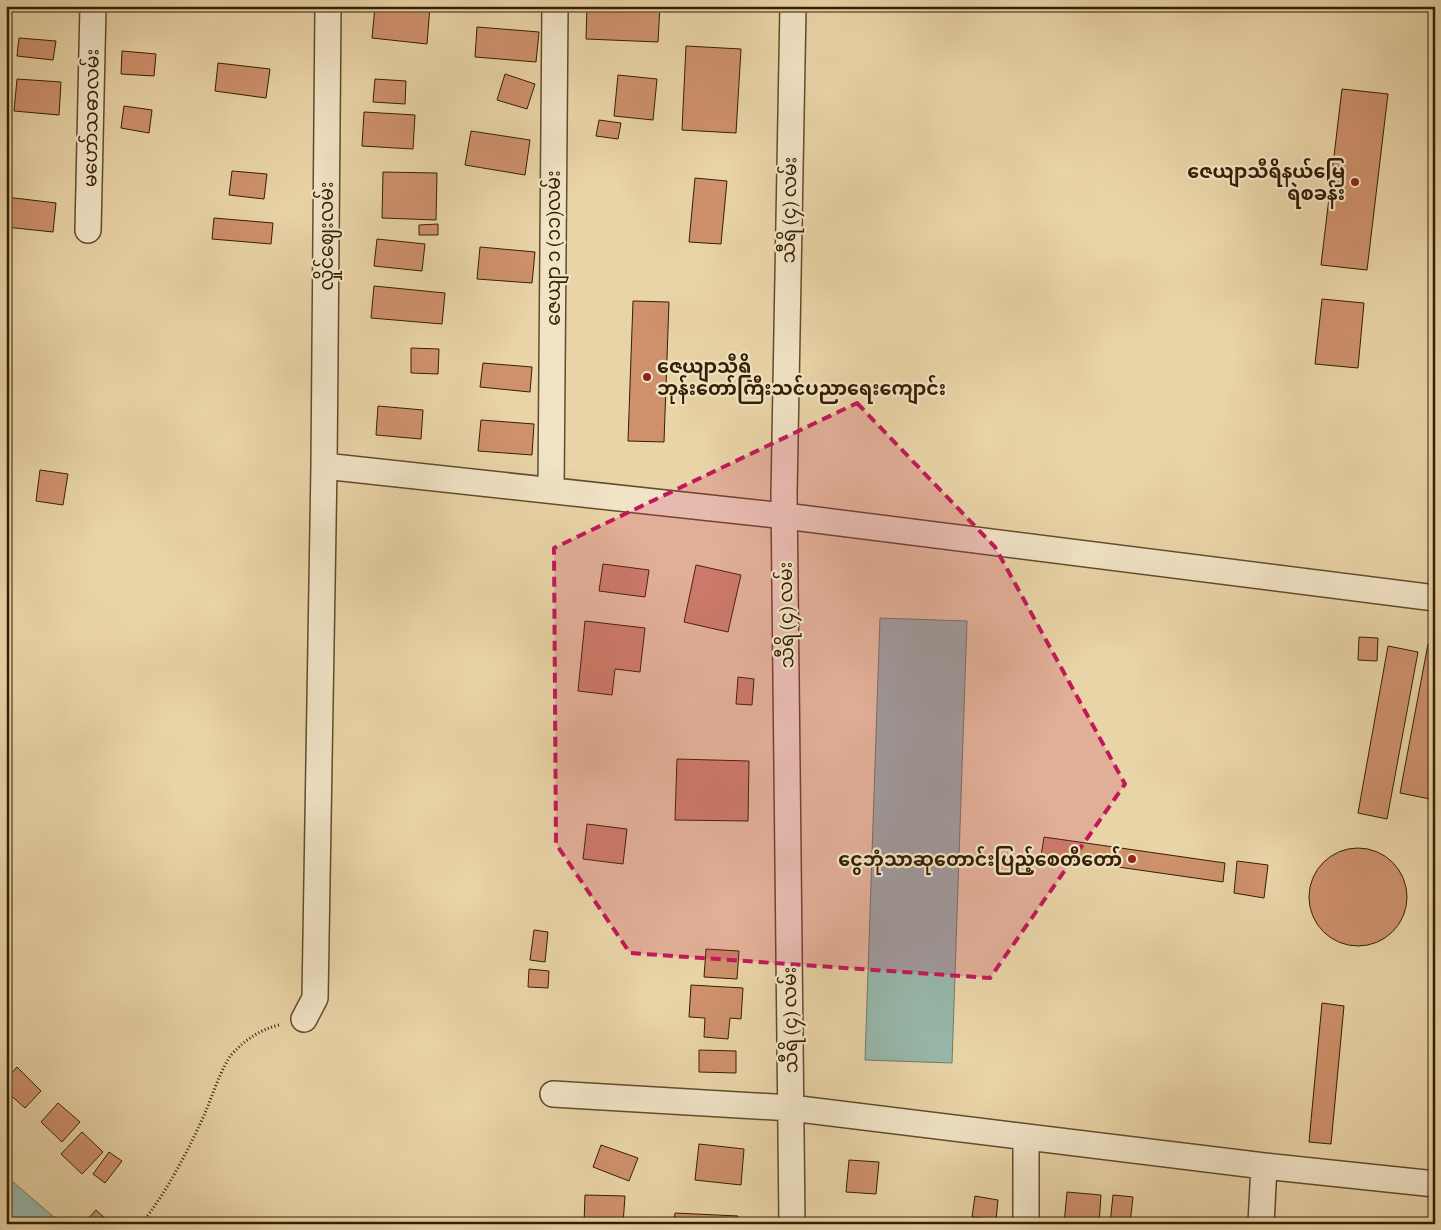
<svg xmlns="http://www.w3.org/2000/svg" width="1441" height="1230" viewBox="0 0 1441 1230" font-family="'EB Garamond','Noto Sans Myanmar',serif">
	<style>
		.water { fill: #97b8ac; stroke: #6f7b68 }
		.building { fill: #ce916c; stroke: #341f02 }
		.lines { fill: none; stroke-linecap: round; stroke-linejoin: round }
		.minor-casing { stroke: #614c2b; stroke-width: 28 }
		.path { stroke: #341f02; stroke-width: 3; stroke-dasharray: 1 2.5; stroke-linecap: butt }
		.minor { stroke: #f1e3c6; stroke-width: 25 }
		.marked { fill: #c2185b; fill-opacity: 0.2; stroke: #c2185b; stroke-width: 4; stroke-dasharray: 10 6; stroke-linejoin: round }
		.poi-dot { fill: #8f2418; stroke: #f1e3c6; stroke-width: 2 }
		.labels { text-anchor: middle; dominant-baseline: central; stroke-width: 4.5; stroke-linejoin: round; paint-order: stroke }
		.street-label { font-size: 19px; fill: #341f02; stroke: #f1e3c6 }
		.poi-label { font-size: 19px; font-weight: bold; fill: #341f02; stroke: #f1e3c6; text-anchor: end }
	</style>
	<rect width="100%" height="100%" fill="#e9d4a7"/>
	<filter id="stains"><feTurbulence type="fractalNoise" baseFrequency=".004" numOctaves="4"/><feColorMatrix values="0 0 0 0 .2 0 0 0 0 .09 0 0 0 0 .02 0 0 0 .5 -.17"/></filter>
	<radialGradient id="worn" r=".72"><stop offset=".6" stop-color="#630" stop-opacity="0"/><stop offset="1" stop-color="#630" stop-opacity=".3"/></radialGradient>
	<path class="water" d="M880 618 967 621 952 1063 865 1060Z
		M6 1176 62 1224H6Z"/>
	<path class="building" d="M13 6H52V11Z
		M375 6H430L427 44 372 38Z
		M587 6H660L658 42 586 39Z
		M477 27 539 32 536 62 475 57Z
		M19 38 56 41 53 60 17 56Z
		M686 46 741 49 736 133 682 130Z
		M122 51 156 54 154 76 121 74Z
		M218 63 270 69 266 98 215 91Z
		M505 74 535 84 527 109 497 100Z
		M618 75 657 79 653 120 614 116Z
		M17 79 61 82 59 115 14 111Z
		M375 79 406 81 405 104 373 102Z
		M1342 89 1388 94 1367 270 1321 265Z
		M124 106 152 110 149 133 121 128Z
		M364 112 415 115 413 149 362 146Z
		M599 120 621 123 618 139 596 136Z
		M471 131 530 140 525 175 465 165Z
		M232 171 267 174 264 199 229 195Z
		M383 172 437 173 436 220 382 218Z
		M695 178 727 181 721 244 689 242Z
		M6 197 56 203 53 232 6 227Z
		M214 218 273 223 271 244 212 239Z
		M438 224V235H419V225Z
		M377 239 425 244 422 271 374 266Z
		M480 247 535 252 532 283 477 279Z
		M374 286 445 293 442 324 371 318Z
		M1322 299 1364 303 1358 368 1315 364Z
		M633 301 669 302 664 442 628 441Z
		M411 348 439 349 438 374 411 373Z
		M483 363 532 367 530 392 480 387Z
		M378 406 423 410 421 439 376 435Z
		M481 420 534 424 532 455 478 451Z
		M40 470 68 474 63 505 36 501Z
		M603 564 649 570 645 597 599 591Z
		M696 565 741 575 728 632 684 622Z
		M585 621 645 628 640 672 615 669 612 695 578 691Z
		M1359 637 1378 638 1377 661 1358 660Z
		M1428 644 1435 645V800L1400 793Z
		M1388 646 1418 652 1387 819 1358 813Z
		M738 677 754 679 752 705 736 704Z
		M677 759 749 761 748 821 675 820Z
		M587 824 627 829 623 864 583 859Z
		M1044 837 1225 863 1223 882 1041 856Z
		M1309 897a49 49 0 1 1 98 0a49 49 0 1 1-98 0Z
		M1237 861 1268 865 1264 898 1234 893Z
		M534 930 548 932 545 962 530 960Z
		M706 949 739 951 737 979 704 977Z
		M529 969 549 971 548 988 528 987Z
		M691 985 743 988 741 1019 730 1018 728 1039 704 1037 705 1018 689 1017Z
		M1322 1003 1344 1006 1331 1144 1309 1142Z
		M699 1050 736 1051V1073L699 1072Z
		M17 1067 41 1091 25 1108 6 1091V1079Z
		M58 1103 80 1122 62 1142 41 1122Z
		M82 1132 103 1152 82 1174 61 1154Z
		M699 1144 744 1149 741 1185 695 1180Z
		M601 1145 638 1158 629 1181 593 1167Z
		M109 1152 122 1161 105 1183 93 1174Z
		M849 1160 879 1162 876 1194 846 1192Z
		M1067 1192 1101 1195 1099 1224H1064Z
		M585 1195 625 1196 623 1224H584Z
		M1113 1195 1133 1197 1130 1224H1110Z
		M975 1196 998 1200 996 1220 972 1217Z
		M96 1210 109 1222 108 1224H92L87 1220Z
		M675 1213 738 1216 737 1224H674Z"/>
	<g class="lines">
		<g class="minor-casing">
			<path id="minor" d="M88 230 93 6
				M324 466 785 516 1435 598
				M551 490 555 6
				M304 1019 315 998 324 466 328 6
				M553 1094 791 1108 1264 1166 1435 1184
				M1026 1137V1224
				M792 1224 784 494 793 6
				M1261 1224 1264 1166"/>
		</g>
		<path class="path" d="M141 1224C166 1194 190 1147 206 1111 211 1098 223 1065 231 1055 245 1040 259 1030 279 1025"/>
		<use href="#minor" class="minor"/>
	</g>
	<path class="marked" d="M857 403 995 547 1125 784 990 978 630 953 556 844 554 548Z"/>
	<g class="poi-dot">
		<circle cx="1355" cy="182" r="5"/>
		<circle cx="647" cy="377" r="5"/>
		<circle cx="1132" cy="859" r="5"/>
	</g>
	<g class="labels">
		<g class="street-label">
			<text transform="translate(91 118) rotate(-89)">မဟော်သဓာလမ်း</text>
			<text transform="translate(789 210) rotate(-89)">သီရိ (၄) လမ်း</text>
			<text transform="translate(326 236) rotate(-90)">လှိုင်ဈေးလမ်း</text>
			<text transform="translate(553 248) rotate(-90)">ဇေယျာ ၁ (၁၁)လမ်း</text>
			<text transform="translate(786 615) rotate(-91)">သီရိ (၄) လမ်း</text>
			<text transform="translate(790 1020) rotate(-91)">သီရိ (၄) လမ်း</text>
		</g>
		<g class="poi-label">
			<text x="1345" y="171">ဇေယျာသီရိနယ်မြေ<tspan x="1345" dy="22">ရဲစခန်း</tspan></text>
			<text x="657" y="366" text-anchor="start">ဇေယျာသီရိ<tspan x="657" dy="22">ဘုန်းတော်ကြီးသင်ပညာရေးကျောင်း</tspan></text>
			<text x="1122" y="859">ငွေဘုံသာဆုတောင်းပြည့်စေတီတော်</text>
		</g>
	</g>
	<rect width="1441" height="1230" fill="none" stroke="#e9d4a7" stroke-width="25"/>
	<rect x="8" y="8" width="1426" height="1215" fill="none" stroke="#341f02" stroke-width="2.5"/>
	<rect x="12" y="12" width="1416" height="1205" fill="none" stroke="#341f02"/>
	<rect width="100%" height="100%" filter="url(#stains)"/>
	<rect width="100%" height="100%" fill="url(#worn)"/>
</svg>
